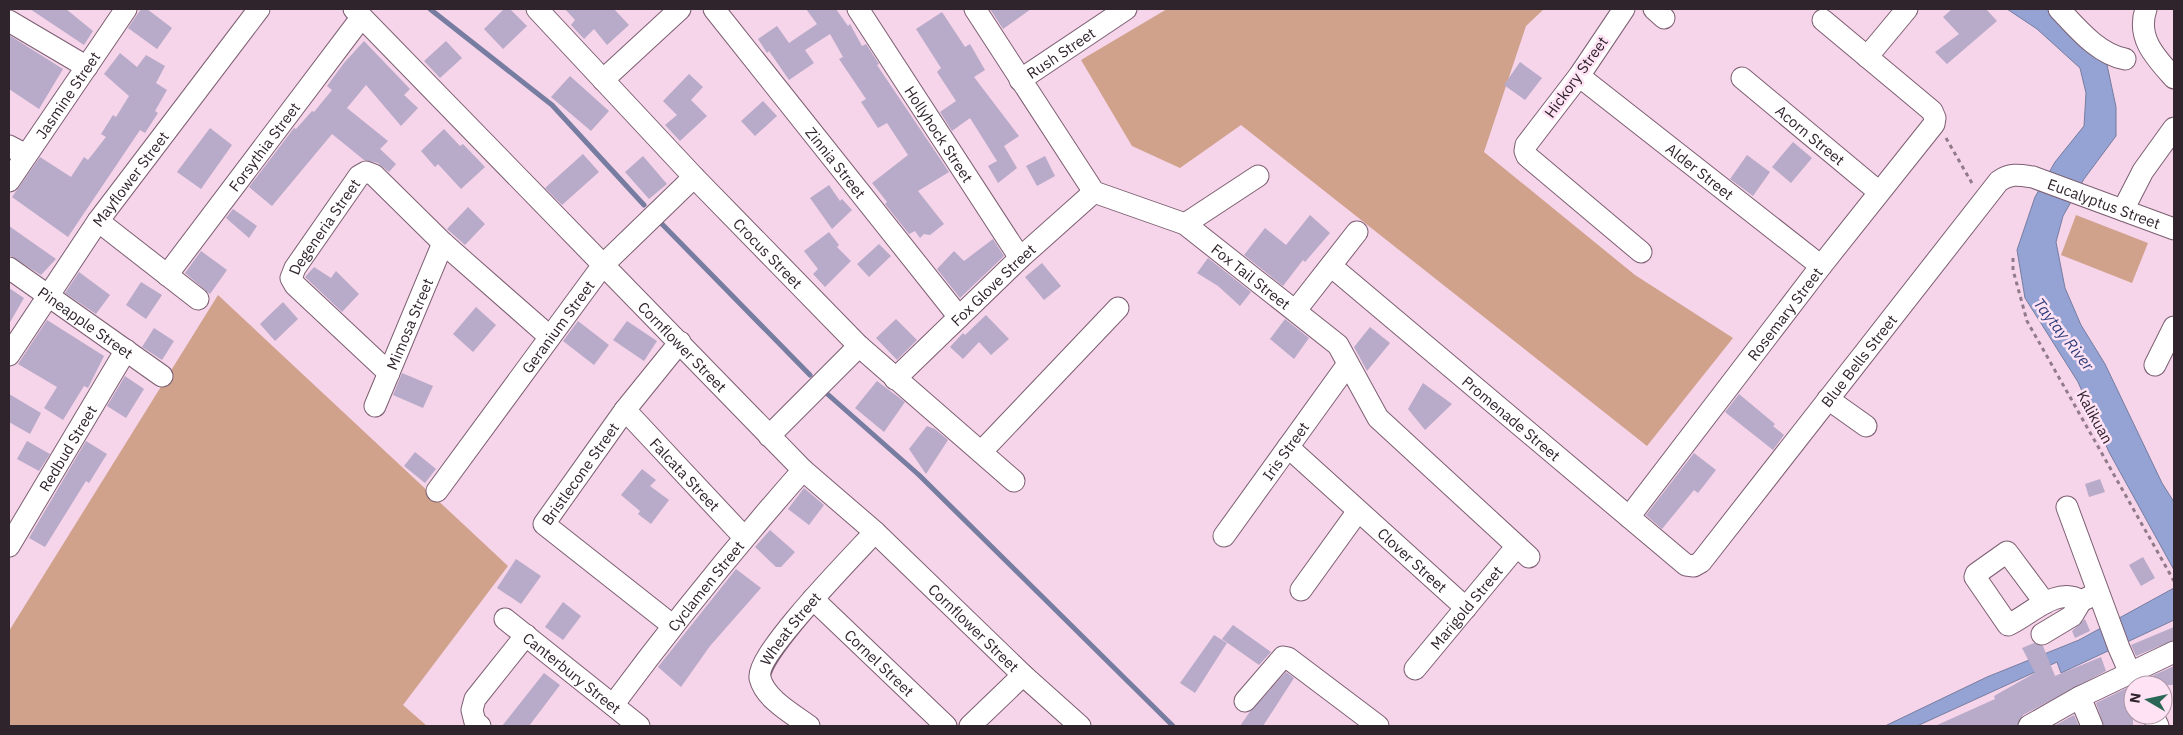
<svg xmlns="http://www.w3.org/2000/svg" width="2183" height="735" viewBox="0 0 2183 735" font-family="'IBM Plex Sans',sans-serif">
	<style>
		.green { fill: #d0a28c }
		.water { fill: #94a3d3; stroke: #767da1 }
		.lines { fill: none; stroke-linecap: round; stroke-linejoin: round }
		.stream { stroke: #767da1; stroke-width: 5 }
		.building { fill: #b8aac9 }
		.minor-casing { stroke: #7c5f72; stroke-width: 23 }
		.path { stroke: #927b89; stroke-width: 3; stroke-dasharray: 4 4; stroke-linecap: butt }
		.minor { stroke: #fff; stroke-width: 21 }
		.labels { text-anchor: middle; dominant-baseline: central; stroke-width: 5; stroke-linejoin: round; paint-order: stroke }
		.street-label { font-size: 15px; fill: #30242c; stroke: #ffe3f5 }
		.water-label { font-size: 16px; font-style: italic; fill: #313e7a; stroke: #ffe3f5 }
	</style>
	<rect width="100%" height="100%" fill="#f6d4e9"/>
	<path class="green" d="M1167 9H1544L1526 26 1484 152 1635 275 1733 338 1647 446 1241 125 1180 168 1132 146 1081 60Z
		M2076 215 2148 243 2132 283 2061 255Z
		M218 295 508 566 403 705 427 726H9V631Z"/>
	<path class="water" d="M2007 9H2047L2106 60 2116 107V136L2084 179 2063 216 2056 242 2065 288 2081 325 2105 364 2162 483 2174 502V570L2109 452 2078 382 2025 298 2017 250 2035 197 2055 162 2084 126 2086 93 2080 68 2037 29Z
		M2174 588V620L2061 673 2057 662 1917 726H1885L1987 677 2079 640Z"/>
	<g class="lines">
		<path class="stream" d="M430 9 552 105 644 205
			M660 222 810 375
			M824 391 919 475 1173 726"/>
	</g>
	<path class="building" d="M30 9H66L93 31 84 45Z
		M141 9H147L172 28 157 49 128 28Z
		M504 9H510L527 26 503 49 484 29Z
		M565 9H614L629 25 607 45 594 29 584 39 571 25 575 20Z
		M806 9H836L848 26 850 24 862 46 866 44 879 64 877 65 949 172 918 191 944 224 930 235 924 234 920 238 915 231 909 234 885 204 887 202 872 183 908 155 887 123 878 128 861 102 866 99 839 59 843 57 830 34 805 50 814 63 789 80 769 51 767 53 758 39 777 26 789 43 817 24Z
		M990 9H1031L1003 29Z
		M1952 9H1986L1997 21 1947 64 1935 52 1959 34 1943 17Z
		M942 12 965 47 970 44 985 70 974 77 1019 136 1004 146 1017 168 998 183 988 166 997 161 970 118 952 131 940 112 956 101 937 72 941 68 916 29Z
		M9 35 63 69 39 109 9 89Z
		M364 41 410 89 404 95 418 108 401 126 366 85 347 108 388 141 380 149 396 164 389 172 378 163 364 160 332 134 272 206 249 187 294 128 296 129 312 111 314 112 332 90 327 86 344 63Z
		M446 41 462 58 440 78 424 61Z
		M120 53 137 67 146 55 165 66 156 83 167 90 155 111 158 113 145 133 140 130 68 237 12 197 40 157 71 177 84 157 88 160 106 137 101 134 113 115 116 117 129 96 104 74Z
		M1520 62 1542 78 1525 100 1504 85Z
		M689 74 703 87 691 100 707 116 680 141 665 125 677 115 663 101Z
		M570 76 609 111 591 131 551 97Z
		M763 101 777 116 755 136 741 121Z
		M210 128 232 145 201 189 177 172Z
		M444 129 460 146 463 144 485 167 461 189 438 164 435 167 421 151Z
		M1793 142 1812 158 1791 183 1772 167Z
		M583 154 599 172 562 205 545 188Z
		M1747 155 1770 172 1753 196 1730 179Z
		M643 156 667 184 649 199 625 172Z
		M1045 156 1055 176 1037 186 1026 166Z
		M829 185 840 201 842 199 852 210 832 229 810 198Z
		M468 207 485 224 465 245 447 229Z
		M233 209 257 226 249 238 226 218Z
		M1310 215 1330 233 1305 262 1303 260 1283 286 1244 255 1265 228 1286 245Z
		M9 226 56 259 41 275 9 255Z
		M829 232 839 245 837 247 851 261 825 287 813 274 818 269 804 251Z
		M993 239 1004 256 960 298 937 269 954 251 964 261Z
		M879 244 891 256 869 277 857 264Z
		M201 251 227 270 210 294 185 273Z
		M1208 258 1251 292 1240 306 1218 286 1197 273Z
		M1042 263 1061 286 1044 300 1025 277Z
		M314 267 331 278 336 271 359 294 342 312 305 277Z
		M79 272 110 295 96 314 65 293Z
		M141 282 162 295 146 319 126 305Z
		M9 288 24 298 9 324Z
		M283 302 298 319 275 341 260 324Z
		M476 307 496 325 473 352 453 334Z
		M986 315 1009 339 991 355 979 342 963 359 950 347 963 333 965 335Z
		M896 319 917 340 897 360 876 338Z
		M1285 319 1309 338 1294 359 1270 339Z
		M47 320 104 356 88 388 84 386 63 420 44 408 57 387 18 364Z
		M578 321 609 345 594 365 563 341Z
		M627 321 657 341 644 361 613 340Z
		M1370 327 1390 343 1367 371 1354 347Z
		M154 328 174 341 162 360 142 347Z
		M402 373 433 386 423 408 393 395Z
		M125 376 144 389 126 418 107 406Z
		M877 381 905 402 884 432 855 408Z
		M1423 383 1452 404 1425 430 1408 409Z
		M9 394 41 413 30 434 9 422Z
		M1739 394 1775 424 1773 426 1784 435 1773 450 1725 412Z
		M927 426 935 429 948 440 926 474 909 449Z
		M27 441 50 454 39 471 17 459Z
		M86 441 107 454 89 483 86 481 45 547 29 538Z
		M415 452 436 469 425 483 404 466Z
		M1694 453 1716 470 1698 493 1694 490 1662 529 1646 515Z
		M642 469 656 480 650 486 669 500 651 524 638 514 640 511 621 495Z
		M2100 479 2105 492 2089 497 2085 484Z
		M804 488 824 505 809 525 788 509Z
		M770 530 795 552 781 567H776L755 547Z
		M2143 557 2155 578 2141 586 2129 565Z
		M516 559 541 576 521 604 497 588Z
		M736 569 761 588 710 646 681 687 658 667Z
		M563 602 581 616 563 640 545 627Z
		M2085 619 2090 631 2075 638 2072 631Z
		M1233 625 1271 652 1259 665 1222 639Z
		M2174 627V640L2136 656 2131 645Z
		M1214 635 1227 643 1195 693 1180 683Z
		M2034 643 2043 646 2055 676 2101 657 2106 671 2023 715 2017 726H1935L1995 699 1994 696 2035 673 2022 648Z
		M2174 666V685H2143L2141 681Z
		M1286 672 1294 678 1263 726H1240L1249 713Z
		M544 673 560 685 529 726H502Z
		M2133 685V726H2104L2096 703Z
		M2074 715 2079 726H2054Z"/>
	<g class="lines">
		<g class="minor-casing">
			<g id="minor">
				<path id="s1" d="M354 9 803 470 875 532 1023 675 1080 726"/>
				<path id="s2" d="M537 9 694 177 859 346 1014 481"/>
				<path id="s3" d="M714 9 959 317"/>
				<path id="s4" d="M858 9 1020 258"/>
				<path id="s5" d="M975 9 1094 192 1185 224 1338 345 1378 418 1529 557"/>
				<path d="M1624 9 1579 76 1526 145 1525 151 1527 156 1641 252"/>
				<path d="M1654 9 1664 18"/>
				<path d="M2059 9C2077 28 2098 54 2125 59"/>
				<path d="M2146 9C2136 38 2156 58 2174 78"/>
				<path d="M9 21 87 67"/>
				<path d="M1867 57 1907 9"/>
				<path id="s6" d="M1579 76 1821 266"/>
				<path id="s7" d="M1742 78 1879 192"/>
				<path d="M603 80 680 9"/>
				<path id="s8" d="M1020 80 1126 9"/>
				<path d="M9 146 26 155"/>
				<path id="s9" d="M9 181 126 9"/>
				<path d="M2123 210 2143 171 2174 128"/>
				<path d="M98 221 198 299"/>
				<path d="M1185 224 1258 176"/>
				<path id="s10" d="M1331 266 1686 565 1694 566 1701 562 1999 181C2011 173 2019 175 2033 177L2174 229"/>
				<path id="s11" d="M9 268 162 376"/>
				<path id="s12" d="M167 275 361 18"/>
				<path d="M1296 310 1357 232"/>
				<path id="s13" d="M9 355 98 221 259 9"/>
				<path d="M2155 365 2174 327"/>
				<path id="s14" d="M389 373 295 285 291 278 295 268 359 176 366 172 374 175 443 243 550 337"/>
				<path id="s15" d="M895 379 1020 258 1094 192"/>
				<path d="M1828 399 1866 426"/>
				<path id="s16" d="M375 406 443 243"/>
				<path id="s17" d="M625 410 744 537"/>
				<path d="M769 436 859 346"/>
				<path id="s18" d="M1288 447 1466 608"/>
				<path d="M982 451 1118 308"/>
				<path id="s19" d="M437 491 603 265 694 177"/>
				<path d="M2067 507 2119 648 2130 673"/>
				<path id="s20" d="M1629 517 1821 266 1934 124 1935 118 1932 111 1823 20"/>
				<path id="s21" d="M1224 536 1348 364"/>
				<path id="s22" d="M9 546 126 350"/>
				<path d="M1301 590 1358 511"/>
				<path id="s23" d="M813 599 946 726"/>
				<path d="M2045 603 2007 552 1976 574 1975 577 2008 625C2029 616 2057 585 2081 601L2098 593"/>
				<path id="s24" d="M505 619 639 726"/>
				<path id="s25" d="M672 625 544 524 625 410 680 342"/>
				<path d="M2042 634 2072 616 2081 601"/>
				<path id="s26" d="M1415 669 1517 546"/>
				<path d="M2080 697 2092 726"/>
				<path d="M1245 701 1283 657 1288 658 1378 726"/>
				<path id="s27" d="M613 705C673 624 736 546 803 470"/>
				<path d="M2153 715 2158 726"/>
				<path d="M480 726 475 722 472 710 475 699 526 635"/>
				<path id="s28" d="M809 726C793 714 765 699 760 678 755 655 856 553 875 532"/>
				<path d="M970 726 1023 675"/>
				<path d="M2029 726 2080 697 2174 652"/>
			</g>
		</g>
		<path class="path" d="M1946 138 1973 185
			M2013 258V270L2027 321 2174 581"/>
		<use href="#minor" class="minor"/>
	</g>
	<g class="labels">
		<g class="street-label">
			<text stroke="none"><textPath href="#s8" startOffset="49">Rush Street</textPath></text>
			<text transform="translate(1576 77) rotate(-54)">Hickory Street</text>
			<text stroke="none"><textPath href="#s9" startOffset="104">Jasmine Street</textPath></text>
			<text stroke="none"><textPath href="#s4" startOffset="149">Hollyhock Street</textPath></text>
			<text stroke="none"><textPath href="#s7" startOffset="89">Acorn Street</textPath></text>
			<text stroke="none"><textPath href="#s12" startOffset="161">Forsythia Street</textPath></text>
			<text stroke="none"><textPath href="#s3" startOffset="196">Zinnia Street</textPath></text>
			<text stroke="none"><textPath href="#s6" startOffset="154">Alder Street</textPath></text>
			<text stroke="none"><textPath href="#s13" startOffset="214">Mayflower Street</textPath></text>
			<text stroke="none"><textPath href="#s10" startOffset="1075">Eucalyptus Street</textPath></text>
			<text stroke="none"><textPath href="#s14" startOffset="198">Degeneria Street</textPath></text>
			<text stroke="none"><textPath href="#s2" startOffset="336">Crocus Street</textPath></text>
			<text stroke="none"><textPath href="#s5" startOffset="399">Fox Tail Street</textPath></text>
			<text stroke="none"><textPath href="#s15" startOffset="136">Fox Glove Street</textPath></text>
			<text stroke="none"><textPath href="#s20" startOffset="256">Rosemary Street</textPath></text>
			<text stroke="none"><textPath href="#s11" startOffset="94">Pineapple Street</textPath></text>
			<text stroke="none"><textPath href="#s16" startOffset="89">Mimosa Street</textPath></text>
			<text stroke="none"><textPath href="#s19" startOffset="204">Geranium Street</textPath></text>
			<text stroke="none"><textPath href="#s1" startOffset="471">Cornflower Street</textPath></text>
			<text stroke="none"><textPath href="#s10" startOffset="736">Blue Bells Street</textPath></text>
			<text transform="translate(2095 417) rotate(61)">Kalikuan</text>
			<text stroke="none"><textPath href="#s10" startOffset="236">Promenade Street</textPath></text>
			<text stroke="none"><textPath href="#s22" startOffset="114">Redbud Street</textPath></text>
			<text stroke="none"><textPath href="#s21" startOffset="105">Iris Street</textPath></text>
			<text stroke="none"><textPath href="#s25" startOffset="225">Bristlecone Street</textPath></text>
			<text stroke="none"><textPath href="#s17" startOffset="88">Falcata Street</textPath></text>
			<text stroke="none"><textPath href="#s18" startOffset="168">Clover Street</textPath></text>
			<text stroke="none"><textPath href="#s27" startOffset="151">Cyclamen Street</textPath></text>
			<text stroke="none"><textPath href="#s26" startOffset="80">Marigold Street</textPath></text>
			<text stroke="none"><textPath href="#s1" startOffset="876">Cornflower Street</textPath></text>
			<text stroke="none"><textPath href="#s28" startOffset="129">Wheat Street</textPath></text>
			<text stroke="none"><textPath href="#s23" startOffset="92">Cornel Street</textPath></text>
			<text stroke="none"><textPath href="#s24" startOffset="86">Canterbury Street</textPath></text>
		</g>
		<g class="water-label">
			<text transform="translate(2064 334) rotate(52)">Taytay River</text>
		</g>
	</g>
	<rect width="2183" height="735" fill="none" stroke="#30242c" stroke-width="20"/>
	<g transform="translate(2148 700) rotate(279)"><circle r="24" fill="#ffe3f5" stroke="#ac97a5"/>
	<path d="M0-4L9 19L0 12L-9 19Z" fill="#2a6855"/>
	<text y="-8" font-size="14" font-weight="bold" text-anchor="middle" fill="#30242c">N</text>
	</g>
</svg>
